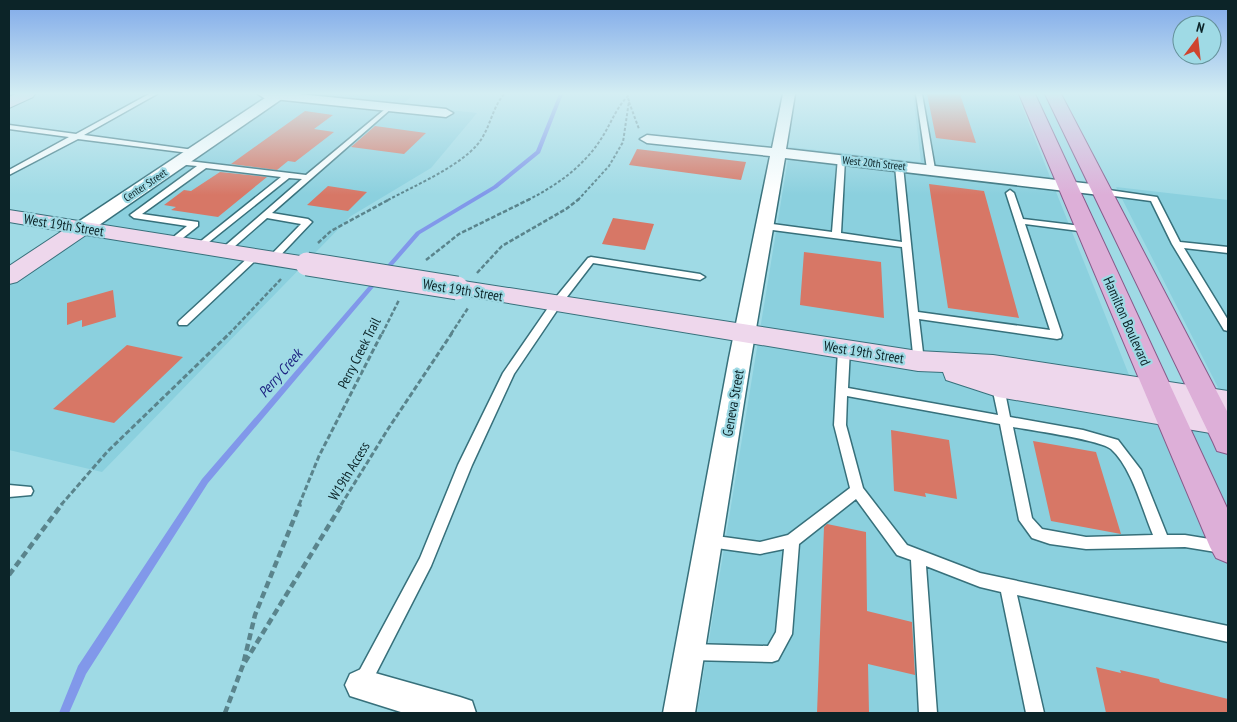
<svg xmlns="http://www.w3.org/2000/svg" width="1237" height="722" viewBox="0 0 1237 722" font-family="'PT Sans Narrow',sans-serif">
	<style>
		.built { fill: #8bd0de }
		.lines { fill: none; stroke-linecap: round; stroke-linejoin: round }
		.stream { fill: #8198ea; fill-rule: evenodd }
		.building { fill: #d77766 }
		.service-casing { stroke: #37707b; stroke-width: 3 }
		.minor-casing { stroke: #37707b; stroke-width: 3 }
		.tertiary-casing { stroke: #37707b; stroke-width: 3 }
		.secondary-casing { stroke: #37707b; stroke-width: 2 }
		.primary-casing { stroke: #865b8a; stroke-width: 2 }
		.path-far3 { stroke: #5a848c; stroke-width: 2; stroke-dasharray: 3 2; stroke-linecap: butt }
		.path-far2 { stroke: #5a848c; stroke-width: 2.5; stroke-dasharray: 4.5 2; stroke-linecap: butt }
		.path-far1 { stroke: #5a848c; stroke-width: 3; stroke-dasharray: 5.5 2.5; stroke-linecap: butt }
		.path { stroke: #5a848c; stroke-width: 4.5; stroke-dasharray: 7 4; stroke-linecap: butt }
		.service { fill: #fff; fill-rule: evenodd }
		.minor { fill: #fff; fill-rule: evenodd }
		.tertiary { fill: #fff; fill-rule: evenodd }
		.secondary { fill: #eed7ec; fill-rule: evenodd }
		.primary { fill: #ddafd8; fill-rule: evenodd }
		.secondary-bridge-casing { stroke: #37707b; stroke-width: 25; stroke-linecap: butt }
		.secondary-bridge { stroke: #eed7ec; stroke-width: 23 }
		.labels { text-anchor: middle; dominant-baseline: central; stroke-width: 4.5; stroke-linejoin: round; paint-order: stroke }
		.far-street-label { font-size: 11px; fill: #0c2428; stroke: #9fdae5 }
		.street-label { font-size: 14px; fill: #0c2428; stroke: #9fdae5 }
		.water-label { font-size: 15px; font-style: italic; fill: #1d2381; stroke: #9fdae5 }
	</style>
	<rect width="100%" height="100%" fill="#9fdae5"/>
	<path class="built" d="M273 94H414L402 105 477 113 431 168 351 216 102 472 9 450V270Z
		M913 94H1017L1143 410 1228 430V713H697L790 147 921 162Z
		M1116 187 1228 200V407Z"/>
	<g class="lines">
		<path class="stream" d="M559 94H563L540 153 497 188 420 234 386 273H382L381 272 382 271 416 232 493 186 536 151Z
			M377 278 379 279 380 280 379 281 208 483 86 674 69 713H59L78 666 202 479 375 279Z"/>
	</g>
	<path class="building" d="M927 94H960L976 143 936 138Z
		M305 111 333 115 314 129 334 132 295 162 288 161 277 170 231 164Z
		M375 126 426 133 404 154 351 147Z
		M637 149 746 162 741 180 629 165Z
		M220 172 267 177 218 217 171 210 176 207 164 205 184 190 191 191Z
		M929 184 984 191 1019 318 948 308Z
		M328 186 367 192 348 211 307 205Z
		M613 218 654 224 645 250 602 244Z
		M804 252 881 262 884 318 800 305Z
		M113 290 116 317 82 327V320L67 325V303Z
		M127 345 183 357 114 423 53 409Z
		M891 430 949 440 957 499 925 493 926 497 894 491Z
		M1033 441 1096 452 1121 534 1051 521Z
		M827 524 866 532 867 611 912 622 915 675 868 664 869 713H817L824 527Z
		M1096 667 1121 673 1120 670 1159 679 1160 682 1228 699V713H1106Z"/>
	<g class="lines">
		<g class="service-casing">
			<path id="service" d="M149 94H157L84 135 194 150 198 152 197 154 78 139 9 175V170L69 137 9 129V125L76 134Z
				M916 94H922L935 169 931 171 927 169Z
				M390 105 392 106V108L272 213 308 219 312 222 275 261 272 262 267 259 301 224 267 218 227 253 224 254 219 251 302 179 289 178 199 250 196 249V245L281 177 206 168 142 214 198 222V226L174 245H168L166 243 187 226 134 218 130 215 197 166 177 164V160H180L306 175Z
				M838 157 845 159 841 233 902 242 895 166 899 164 903 166 918 312 1050 330 1006 193 1010 190 1014 193 1023 219 1090 227 1091 229 1087 232 1025 224 1062 335 1061 338 1057 339 919 319 924 361 922 364H914L902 247 765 229 761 226 765 223 832 232Z
				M1102 189 1157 197 1180 242 1228 247V253L1184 248 1228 320V331L1224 330 1172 244 1151 201 1099 194V190Z
				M255 253 258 254V258L187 325H179L178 323 179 321 252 254Z
				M591 257 700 274 705 277 700 280 593 263 560 306 514 374 472 465 431 566 368 689 362 691 356 689 354 683 356 677 420 558 458 465 503 373 552 302 588 258Z
				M844 345 850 349 848 388 998 415 992 387 994 384H1002L1004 387 1010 417 1083 430 1118 440 1141 470 1167 535H1185L1228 542V554L1185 547 1086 549 1050 544 1032 538 1019 520 1000 424 847 396 846 425 863 488 907 545 980 573 1228 626V642L1017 595 1044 713H1026L1001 592 980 587 926 566 937 713H919L911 560 897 555 856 499 799 544 792 634 778 660 772 662 690 660 684 658 682 652 684 646 690 644 768 646 776 632 784 549 760 554 709 547 704 545 702 541 704 537 709 535 760 542 788 535 850 488 834 425 838 349ZM1013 427C1030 430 1101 440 1111 449 1132 468 1142 509 1153 535L1086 537 1042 529 1032 518Z
				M9 485 31 487 33 491 31 495 9 497Z"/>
		</g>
		<g class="minor-casing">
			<path id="minor" d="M258 94H299L446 109 453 113 446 117 264 98Z
				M783 94H795L786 149 1100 185 1106 187 1108 190 1106 193 1100 195 785 158 751 358 695 713H663L729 358 770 156 647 143 640 139 647 135 772 148Z
				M361 669 460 697 472 701 476 713H404L350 696 345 685 350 674Z"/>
		</g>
		<g class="tertiary-casing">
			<path id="tertiary" d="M271 94H289L89 232 82 234 75 232 72 228 75 224Z"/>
		</g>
		<g class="secondary-casing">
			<path id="secondary" d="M15 94H35L33 97 9 108V97Z
				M9 210 307 257 315 259 319 264 315 269 307 271 86 235 17 282 9 284V266L62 231 9 222Z
				M457 280 918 351 993 355 1228 391V413L993 375 1228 413V436L998 397 946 380 943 372 918 371 448 293 445 288 448 283Z"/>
		</g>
		<g class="primary-casing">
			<path id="primary" d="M1019 94H1035L1228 510V563L1216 558 1210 547Z
				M1045 94H1061L1228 413V454L1217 451 1213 442Z"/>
		</g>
		<path class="path-far3" d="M629 102 639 129
			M388 200C414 186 458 167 477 145 490 130 491 110 504 94
			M528 200C557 185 583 167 601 139 611 124 616 107 630 94
			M578 200 609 166 623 142 629 101 627 96"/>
		<path class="path-far2" d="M318 243 331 231 390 199
			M426 260 459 234 530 199
			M477 273 502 246 566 209 579 199
			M229 334 281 279
			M382 334 399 300
			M451 334 468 308"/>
		<path class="path-far1" d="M61 505 107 452 230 333
			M299 505 319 456 382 333
			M341 505 388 429 452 333"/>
		<path class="path" d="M9 575 62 504
			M245 662 342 504
			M225 713 243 665 255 615 300 504"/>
		<use href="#service" class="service"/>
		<use href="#minor" class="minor"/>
		<use href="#tertiary" class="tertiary"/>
		<use href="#secondary" class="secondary"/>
		<use href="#primary" class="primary"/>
		<g class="secondary-bridge-casing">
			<path id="secondary-bridge" d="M307 264 457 288"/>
		</g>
		<use href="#secondary-bridge" class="secondary-bridge"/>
	</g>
	<linearGradient id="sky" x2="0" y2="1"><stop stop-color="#7fa9e9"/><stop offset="0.48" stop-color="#d4eef3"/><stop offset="1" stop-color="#d4eef3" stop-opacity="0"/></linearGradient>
	<rect width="1237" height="195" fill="url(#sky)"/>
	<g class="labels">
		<g class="far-street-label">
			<text transform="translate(874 163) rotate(6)">West 20th Street</text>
			<text transform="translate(145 185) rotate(-34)">Center Street</text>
		</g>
		<g class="street-label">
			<text transform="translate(64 225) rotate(9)">West 19th Street</text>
			<text transform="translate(463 290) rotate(9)">West 19th Street</text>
			<text transform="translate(1127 321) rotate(66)">Hamilton Boulevard</text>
			<text transform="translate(864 352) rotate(9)">West 19th Street</text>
			<text transform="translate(359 353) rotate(-63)">Perry Creek Trail</text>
			<text transform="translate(733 403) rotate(-80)">Geneva Street</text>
			<text transform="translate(349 471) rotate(-59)">W19th Access</text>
		</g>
		<g class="water-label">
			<text transform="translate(280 373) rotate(-49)">Perry Creek</text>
		</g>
	</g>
	<rect width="1237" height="722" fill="none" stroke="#0c2428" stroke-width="20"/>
	<g transform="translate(1197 40) rotate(15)"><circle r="24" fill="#9fdae5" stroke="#649199"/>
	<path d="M0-4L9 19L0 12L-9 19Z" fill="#cf432e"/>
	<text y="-8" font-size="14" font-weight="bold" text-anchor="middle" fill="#0c2428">N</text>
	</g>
</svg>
